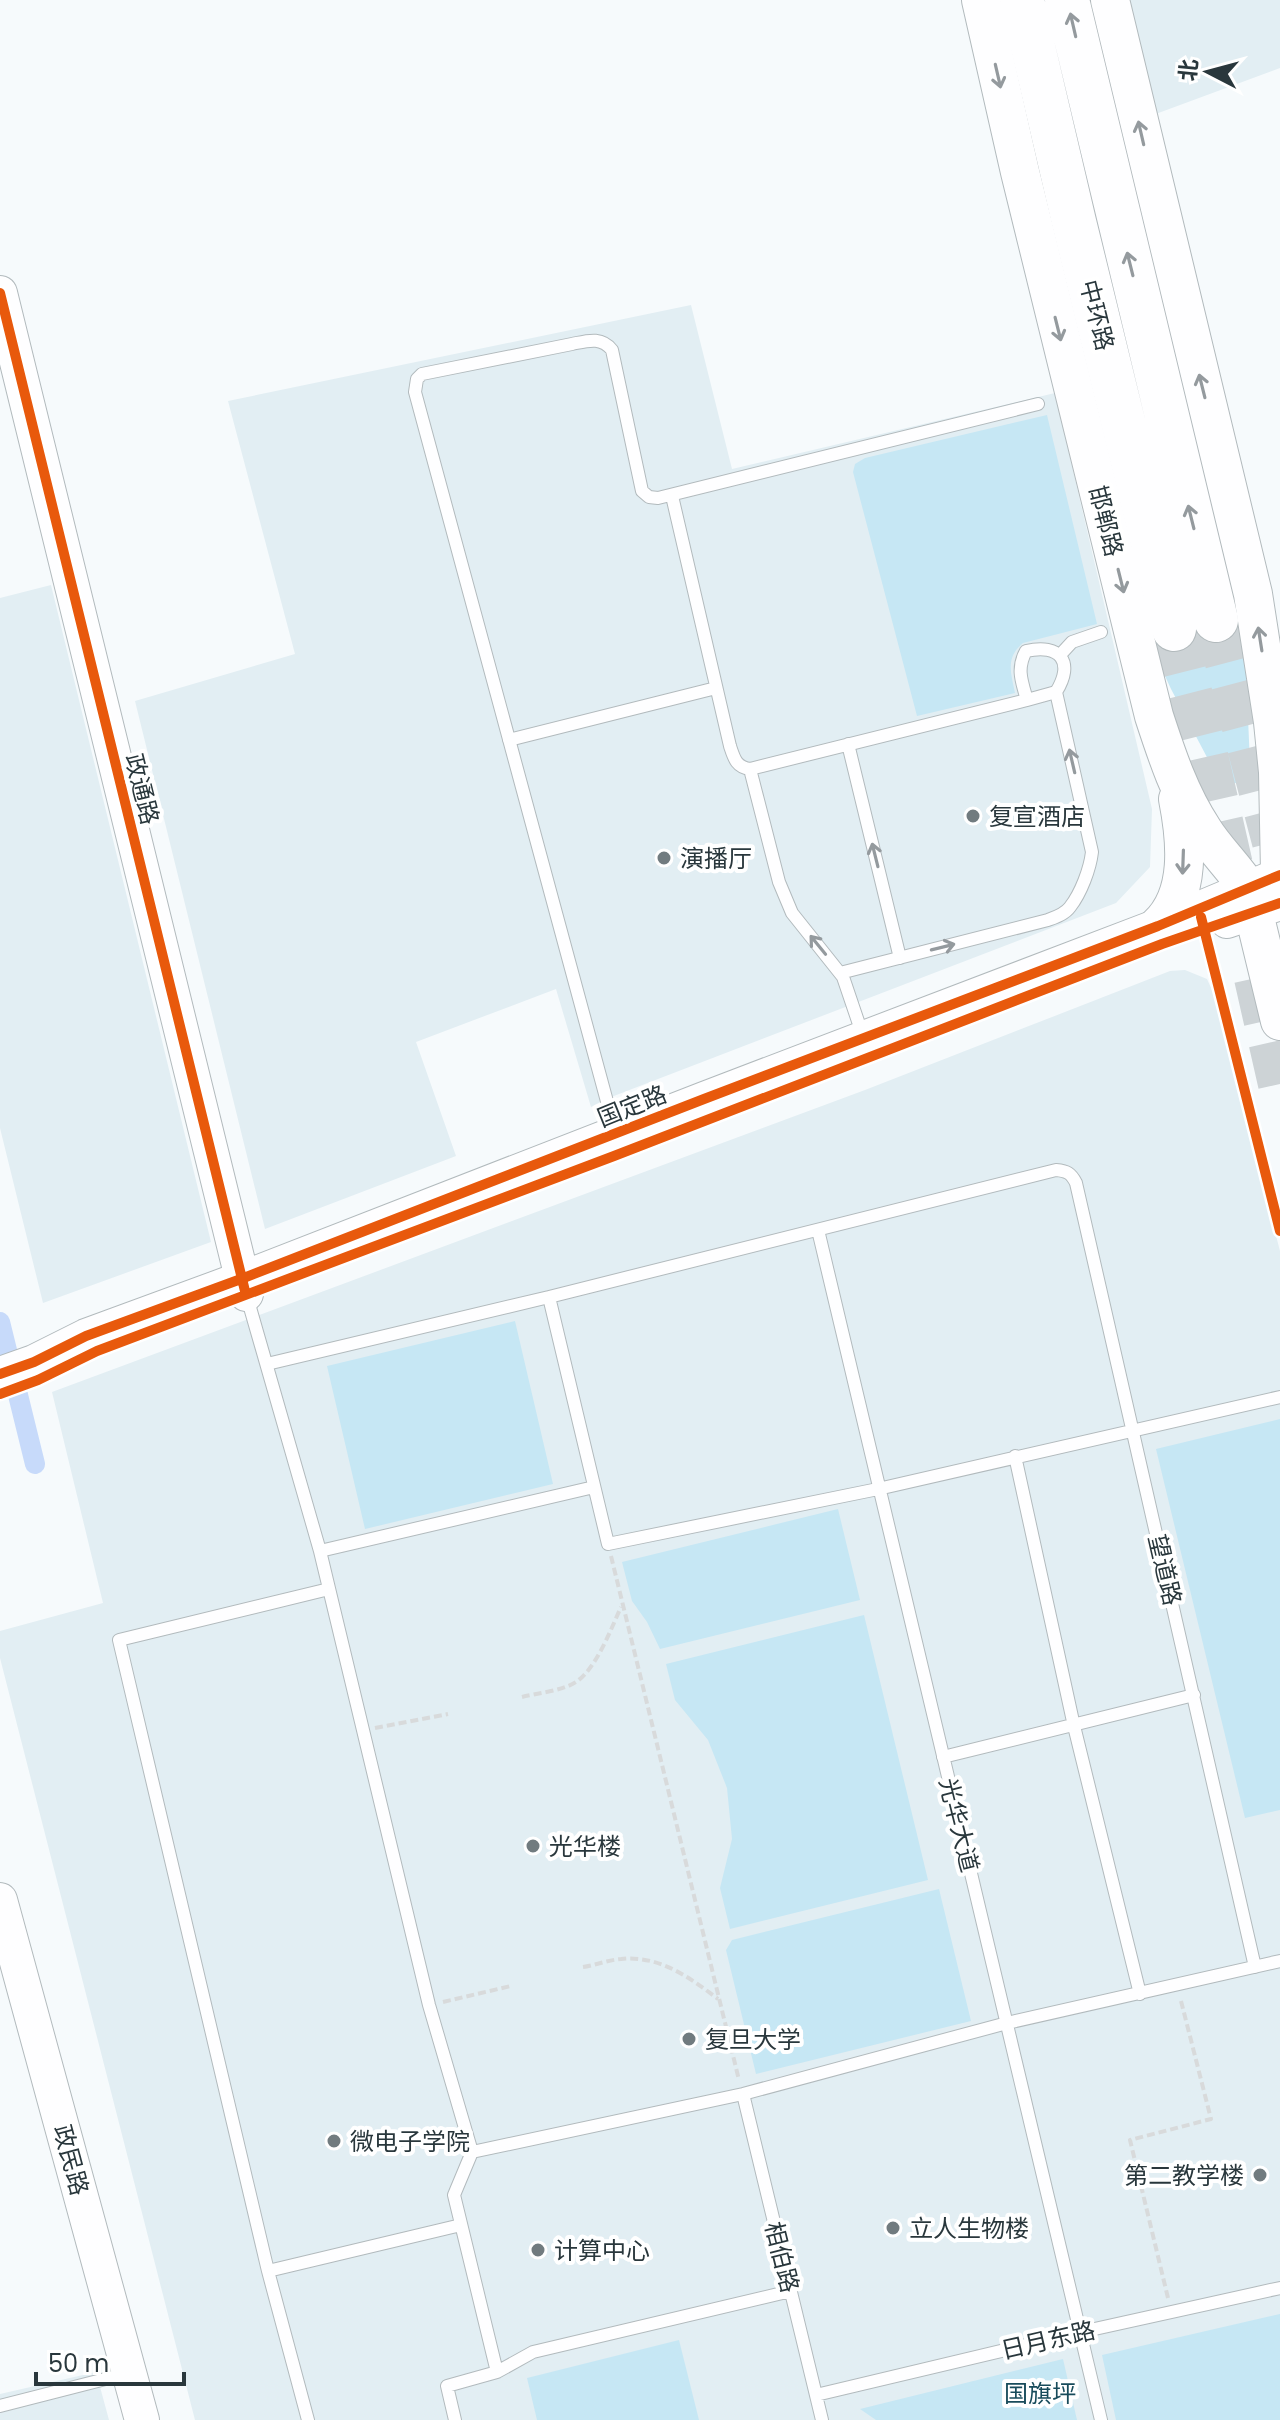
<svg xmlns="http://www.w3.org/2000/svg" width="1280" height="2420" viewBox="0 0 1280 2420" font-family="Poppins,'Noto Sans SC',sans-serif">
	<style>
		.built { fill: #e2eef3 }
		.green { fill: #c6e7f4 }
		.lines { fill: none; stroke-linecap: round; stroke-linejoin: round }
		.canal { stroke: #c7dafa; stroke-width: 20 }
		.highway-tunnel { stroke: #cdd3d6; stroke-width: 44; stroke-dasharray: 44 22; stroke-linecap: butt }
		.lane-casing { stroke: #b2babd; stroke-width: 14 }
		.secondary-casing { stroke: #b2babd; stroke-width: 36 }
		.primary-casing { stroke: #b2babd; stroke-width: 40 }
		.highway-casing { stroke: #b2babd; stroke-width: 46 }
		.path { stroke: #d8dadb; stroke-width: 4; stroke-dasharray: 8 4; stroke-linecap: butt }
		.lane { stroke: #fefeff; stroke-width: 12 }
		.secondary { stroke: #fefeff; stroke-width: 34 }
		.primary { stroke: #fefeff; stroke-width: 38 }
		.highway { stroke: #fefeff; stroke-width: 44 }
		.cycleway-casing { stroke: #fff; stroke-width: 15 }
		.cycleway { stroke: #e8590c; stroke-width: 10 }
		.oneway { stroke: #949a9e }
		.poi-dot { fill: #717b7f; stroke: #fff; stroke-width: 3 }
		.labels { text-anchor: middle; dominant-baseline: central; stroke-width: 8; stroke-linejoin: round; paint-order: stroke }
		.street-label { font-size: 24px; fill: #29373c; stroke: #fff }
		.poi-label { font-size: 24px; fill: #29373c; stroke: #fff; text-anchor: start }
		.park-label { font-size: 24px; fill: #184b5b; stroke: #fff }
	</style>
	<rect width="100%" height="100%" fill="#f6fafc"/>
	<path class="built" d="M1125 0H1280V68L1153 115Z
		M691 305 732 469 1055 393 1152 809 1150 867 1116 903 606 1099 591 1107 556 989 416 1042 456 1156 265 1229 135 701 295 654 228 401Z
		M51 585 211 1242 43 1303 0 1128V598Z
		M1185 970 1207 979 1212 990 1280 1251V2420H195L0 1658V1631L103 1603 52 1392 865 1090 1170 971Z
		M96 2372 109 2420H0V2394Z"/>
	<path class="green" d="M1047 415 1097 624 1023 643C1005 658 1011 673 1015 693L917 716 853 472 855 464 865 458Z
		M1238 613 1246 671 1250 764 1247 775 1236 783 1227 785 1219 780 1171 689 1147 637Z
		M515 1321 553 1484 365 1529 327 1366Z
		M1280 1419V1810L1245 1818 1156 1449Z
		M838 1509 860 1600 660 1649 647 1622 632 1601 622 1562Z
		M864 1615 928 1880 730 1929 720 1888 732 1839 727 1788 708 1740 675 1700 666 1664Z
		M939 1889 971 2021 756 2074 726 1950 732 1940Z
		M1280 2314V2420H1116L1102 2355Z
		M679 2340 699 2420H537L527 2378Z
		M1063 2359 1077 2420H876L860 2409Z"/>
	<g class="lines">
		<path class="canal" d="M0 1322 35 1464"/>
		<path class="highway-tunnel" d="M1216 620 1274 842
			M1174 629 1205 751 1235 883
			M1256 978 1280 1084"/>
		<g class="lane-casing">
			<path id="lane" d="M672 496 730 746C734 758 736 767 750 769L1027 700 1056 692C1075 662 1060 643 1026 651 1016 669 1022 682 1027 700
				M1060 655 1072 642 1101 632
				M509 740 716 688
				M848 744 900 958
				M750 769 779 882 792 913 843 977 863 1036
				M840 973 1048 920C1056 917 1065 914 1070 907 1081 893 1090 869 1092 852L1056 692
				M615 1131 415 392 417 379 422 374 572 344C587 341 601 336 612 350L642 491 649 497 658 498 1038 404
				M818 1230 1101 2420
				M247 1297 320 1551 429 2005 472 2152 454 2195 497 2372 447 2386 455 2420
				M549 1297 608 1544 878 1489 1280 1397
				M267 1364 549 1297 1056 1170C1067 1171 1071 1173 1076 1183L1255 1967
				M1015 1456 1074 1726 1140 1994
				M320 1551 594 1487
				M943 1757 1194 1695
				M743 2094 822 2420
				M472 2152 743 2094 1007 2023 1280 1961
				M268 2271 461 2225
				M497 2372 533 2352 791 2291
				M816 2395 1081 2332 1280 2288
				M0 2406 129 2373
				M308 2420 268 2271 119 1640 329 1589"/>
		</g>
		<g class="secondary-casing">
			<path id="secondary" d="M0 293 246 1294
				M1227 921 1280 903
				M0 1374 34 1362 86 1336 241 1279 704 1099 1158 926 1270 879
				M0 1900 142 2420"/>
		</g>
		<g class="primary-casing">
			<path id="primary" d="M981 0 1020 172 1154 716C1167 756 1180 795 1203 830 1216 851 1235 868 1248 889L1280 1021
				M1110 0 1253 594 1273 722 1278 772 1280 872
				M1158 926C1192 895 1186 840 1178 799"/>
		</g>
		<g class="highway-casing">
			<path id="highway" d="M1022 0 1074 222 1174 629
				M1067 0 1216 620"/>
		</g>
		<path class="path" d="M611 1556 739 2080
			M522 1697C538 1693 562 1691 576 1682 596 1669 611 1629 621 1607
			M375 1728 448 1714
			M583 1967C596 1965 608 1960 621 1959 659 1955 689 1977 718 1999
			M443 2002 511 1986
			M1168 2298 1130 2140 1211 2119 1180 1997"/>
		<use href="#lane" class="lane"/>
		<use href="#secondary" class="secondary"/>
		<use href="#primary" class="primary"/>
		<use href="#highway" class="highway"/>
		<g class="cycleway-casing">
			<path id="cycleway" d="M0 293 245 1291
				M1201 917 1280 1231
				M0 1374 34 1362 86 1336 241 1279 704 1099 1158 926 1280 875
				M0 1394 38 1380 97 1351 614 1156 1162 944 1280 903"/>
		</g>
		<use href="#cycleway" class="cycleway"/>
	</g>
	<defs><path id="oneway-shaft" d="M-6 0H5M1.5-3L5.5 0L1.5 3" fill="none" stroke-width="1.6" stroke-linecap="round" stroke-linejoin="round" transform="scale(2)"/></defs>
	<g class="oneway">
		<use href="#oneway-shaft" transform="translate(1073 25) rotate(-103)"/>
		<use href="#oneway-shaft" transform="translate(998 76) rotate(77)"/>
		<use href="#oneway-shaft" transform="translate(1141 133) rotate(-103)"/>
		<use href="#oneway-shaft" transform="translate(1130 264) rotate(-104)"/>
		<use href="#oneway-shaft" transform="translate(1058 329) rotate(76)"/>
		<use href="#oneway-shaft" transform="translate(1202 386) rotate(-104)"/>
		<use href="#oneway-shaft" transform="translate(1191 517) rotate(-104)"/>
		<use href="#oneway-shaft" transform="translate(1121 581) rotate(76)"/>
		<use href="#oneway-shaft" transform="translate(1260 639) rotate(-99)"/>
		<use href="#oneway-shaft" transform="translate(1072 761) rotate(-103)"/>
		<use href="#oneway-shaft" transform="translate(875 855) rotate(-104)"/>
		<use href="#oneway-shaft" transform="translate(1183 862) rotate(92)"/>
		<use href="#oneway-shaft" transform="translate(818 945) rotate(-129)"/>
		<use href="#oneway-shaft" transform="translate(943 947) rotate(-14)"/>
	</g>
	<g class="poi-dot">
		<circle cx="973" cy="816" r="8"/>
		<circle cx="664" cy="858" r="8"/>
		<circle cx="533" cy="1846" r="8"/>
		<circle cx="689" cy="2039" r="8"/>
		<circle cx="334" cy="2141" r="8"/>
		<circle cx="1260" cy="2175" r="8"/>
		<circle cx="893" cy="2228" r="8"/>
		<circle cx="538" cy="2250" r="8"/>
	</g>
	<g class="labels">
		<g class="street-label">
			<text transform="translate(1097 315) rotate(76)">中环路</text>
			<text transform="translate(1106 521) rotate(76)">邯郸路</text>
			<text transform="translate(142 789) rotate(76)">政通路</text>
			<text transform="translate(632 1106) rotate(-22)">国定路</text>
			<text transform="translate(1165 1570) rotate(77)">望道路</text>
			<text transform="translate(959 1825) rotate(76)">光华大道</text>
			<text transform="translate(71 2160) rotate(75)">政民路</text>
			<text transform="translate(782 2257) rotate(76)">相伯路</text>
			<text transform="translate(1048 2340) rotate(-13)">日月东路</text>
		</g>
		<g class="poi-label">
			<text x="989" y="816">复宣酒店</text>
			<text x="680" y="858">演播厅</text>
			<text x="549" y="1846">光华楼</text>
			<text x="705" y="2039">复旦大学</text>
			<text x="350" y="2141">微电子学院</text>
			<text x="1244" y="2175" text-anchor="end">第二教学楼</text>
			<text x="909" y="2228">立人生物楼</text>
			<text x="554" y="2250">计算中心</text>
		</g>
		<g class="park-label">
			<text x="1040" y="2393">国旗坪</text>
		</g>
	</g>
	<g transform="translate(1208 72) rotate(276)" stroke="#ffffff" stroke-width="6" paint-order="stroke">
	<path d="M0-6L14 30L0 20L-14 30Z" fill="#29373c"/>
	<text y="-12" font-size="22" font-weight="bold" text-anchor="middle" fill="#29373c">北</text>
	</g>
	<path d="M36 2372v12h148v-12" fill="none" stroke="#29373c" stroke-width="4"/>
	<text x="48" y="2372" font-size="24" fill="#29373c" stroke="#ffffff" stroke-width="6" paint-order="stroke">50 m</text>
</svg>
